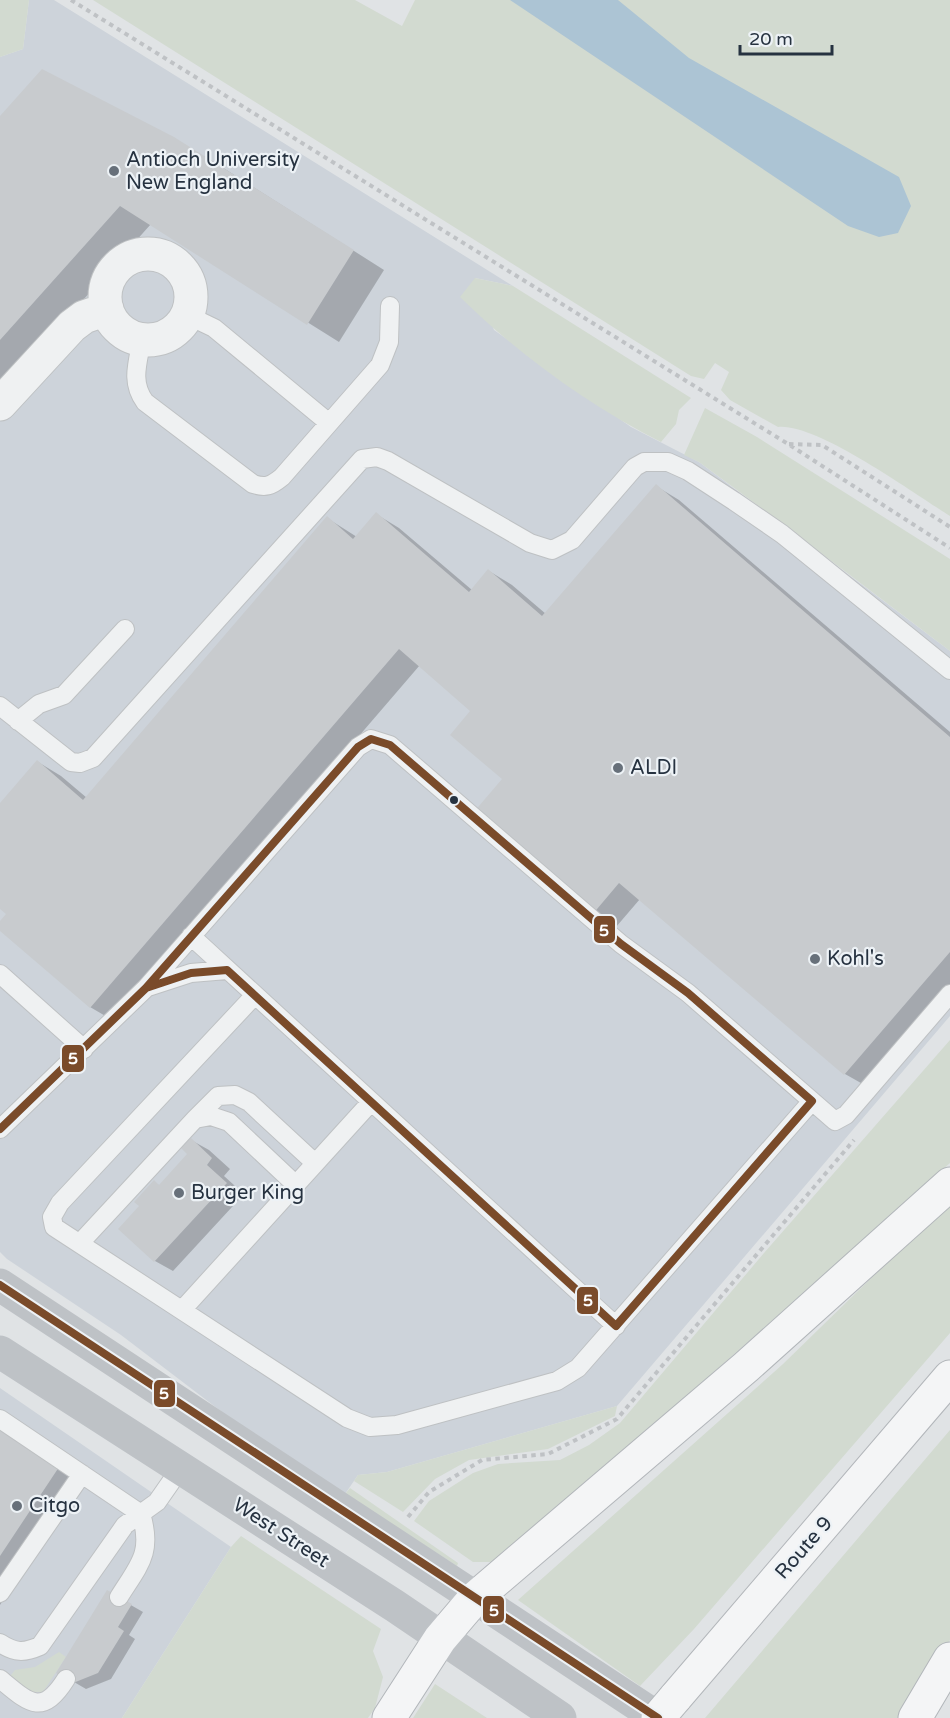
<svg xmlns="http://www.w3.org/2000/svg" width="950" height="1718" viewBox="0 0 950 1718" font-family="'Varela Round',sans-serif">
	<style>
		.built { fill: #cdd3da }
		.green { fill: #d2dad0 }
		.water { fill: #acc4d4 }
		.shadow { fill: #0003 }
		.building { fill: #c8cbce }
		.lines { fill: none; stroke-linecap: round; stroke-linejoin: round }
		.lane-casing { stroke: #bec1c3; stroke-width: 20 }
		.street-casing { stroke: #bec1c3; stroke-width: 35 }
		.highway-casing { stroke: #b2b6ba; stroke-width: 35 }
		.path { stroke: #bfc2c5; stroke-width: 4; stroke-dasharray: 4.5 4.5; stroke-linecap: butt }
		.lane { stroke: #eff1f2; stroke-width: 18 }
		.street { stroke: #eff1f2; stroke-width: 33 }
		.secondary { stroke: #bec2c6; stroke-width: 33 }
		.highway { stroke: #f4f5f6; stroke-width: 33 }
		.highway-bridge-casing { stroke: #b2b6ba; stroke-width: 35; stroke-linecap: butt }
		.highway-bridge { stroke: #f4f5f6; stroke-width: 33 }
		.bus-1-casing { stroke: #edf2f6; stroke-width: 12 }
		.bus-1 { stroke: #7a4b2a; stroke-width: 8 }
		.poi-dot { fill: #67707a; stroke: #edf2f6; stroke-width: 2 }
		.bus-dot { fill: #263240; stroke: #edf2f6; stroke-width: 2 }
		.labels { text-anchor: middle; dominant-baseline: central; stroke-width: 4.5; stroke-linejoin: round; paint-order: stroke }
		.poi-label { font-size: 20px; fill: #263240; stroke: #edf2f6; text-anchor: start }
		.street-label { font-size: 20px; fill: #263240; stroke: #edf2f6 }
		.line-badge { stroke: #edf2f6; stroke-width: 2 }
		.badge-label { font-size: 16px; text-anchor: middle; font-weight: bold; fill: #fff }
	</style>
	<rect width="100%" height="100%" fill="#e0e3e5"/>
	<path class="built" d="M29 0H54L513 286 475 278 494 330 631 427 699 462 950 651V1016L617 1406 387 1472 358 1475 345 1494 226 1415 121 1335 7 1259 0 1252V57L23 49Z
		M0 1388 231 1547 122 1718H0Z"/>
	<path class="green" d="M0 0H29L23 49 0 57Z
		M93 0H355L402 26 415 0H950V516C913 493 817 423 778 427L730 400 721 390 729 372 715 363 704 379 691 376Z
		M475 278 513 286 691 398 679 410 676 424 661 442C588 405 518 354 460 297Z
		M705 408 757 437 950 559V651L768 513 699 462 684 455Z
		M950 1040V1163L557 1511 492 1562H473L414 1521 429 1501 473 1473 498 1464 560 1460 589 1445 620 1423 764 1253Z
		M950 1206V1333L694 1629 640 1686 518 1600 783 1364 898 1252Z
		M617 1406 615 1416 548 1449 469 1460 435 1479 403 1512 354 1481 358 1475 387 1472Z
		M950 1430V1640L905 1718H705Z
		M350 1488 458 1563 457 1566 345 1494Z
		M241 1536 381 1629 373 1651 383 1677 375 1708 368 1718H122L231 1547Z
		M59 1652 66 1657 43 1692H30L10 1676 15 1670 35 1667Z
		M435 1684 487 1718H413Z"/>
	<path class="water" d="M510 0H618L689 58 899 177 911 206 898 233 879 237 848 226Z"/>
	<path class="shadow" d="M0 118 206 157 384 270 339 342 151 224 0 393Z
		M656 486 679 500 950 732V992L868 1087 845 1074 640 899 616 927 593 913 504 779 472 711 420 665 114 1021 90 1007 0 929V924L8 914 0 907V806L38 762 61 776 87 798 327 518 357 537 376 514 399 528 472 590 489 571 512 585 546 614Z
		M191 1140 209 1150 230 1169 224 1176 244 1194 173 1271 155 1261 141 1206 154 1182 160 1186 190 1154Z
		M0 1431 89 1470 0 1605Z
		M108 1592 143 1612 129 1635 135 1639 111 1679 86 1689 74 1682Z"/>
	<path class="building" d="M42 69 174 137 354 250 307 325 120 206 0 340V116Z
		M656 484 950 737V952L844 1075 619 883 592 915 473 813 502 779 450 735 470 711 399 649 90 1008 0 931V921L6 914 0 909V803L37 760 83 800 327 516 353 539 376 512 469 592 488 569 542 616Z
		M191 1138 212 1158 207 1165 227 1183 154 1262 118 1229 139 1206 134 1202 154 1180 159 1185 187 1154 181 1148Z
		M0 1429 67 1455 0 1556Z
		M107 1590 132 1604 118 1627 124 1631 98 1673 73 1683 56 1673Z"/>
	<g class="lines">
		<g class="lane-casing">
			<path id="lane" d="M187 315 214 328 329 423
				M142 339C138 362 130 382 145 402L253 484C266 488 271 486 282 477L380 365 389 342 390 306
				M0 706 71 762 80 763 93 758 362 459 377 457 388 461 530 543 552 550 572 540 635 467 644 462H668L688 471 734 501 782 534 950 670
				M18 721 39 704 64 695 125 629
				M191 936 616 1326
				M0 974 84 1049
				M148 987 191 973 227 970
				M255 995 60 1203 52 1217 54 1227 347 1418 370 1427 397 1425 557 1381 578 1368 812 1101
				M195 1119 218 1096 235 1095 249 1102 315 1163
				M0 1129 146 988 358 747 371 739 390 745 621 944 688 993 835 1121 846 1115 950 994
				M80 1243 195 1119 211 1116 229 1122 296 1185
				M182 1310 371 1102
				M0 1419 141 1514C153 1553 139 1565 119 1597
				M0 1593 82 1474
				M0 1643C15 1653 24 1653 40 1646L125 1525 157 1502 180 1469
				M0 1679C29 1703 42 1717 66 1679"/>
		</g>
		<g class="street-casing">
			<path id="street" d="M105 297a43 43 0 1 1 86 0a43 43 0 1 1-86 0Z
				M0 404 72 326 84 317 107 309"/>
		</g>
		<g class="highway-casing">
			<path id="highway" d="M675 1698 950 1377
				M389 1718 440 1639 474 1599 746 1367 950 1184
				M915 1718 950 1659"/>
		</g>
		<path class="path" d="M71 0 788 444 950 548
			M789 444 822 445 950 527
			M408 1517 429 1492 482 1460 548 1454 617 1419 854 1140"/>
		<use href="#lane" class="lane"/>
		<use href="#street" class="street"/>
		<path class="secondary" d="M0 1285 658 1718
			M0 1352 395 1606 560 1718"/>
		<use href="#highway" class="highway"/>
		<g class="highway-bridge-casing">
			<path id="highway-bridge" d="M658 1718 675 1698"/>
		</g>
		<use href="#highway-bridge" class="highway-bridge"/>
		<g class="bus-1-casing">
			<path id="bus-1" d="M371 739 390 745 621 944 688 993 812 1101 616 1326 227 970 191 973 146 988 358 747Z
				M0 1129 146 988
				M0 1285 658 1718"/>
		</g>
		<use href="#bus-1" class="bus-1"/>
	</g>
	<g class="poi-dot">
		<circle cx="114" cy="171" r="6"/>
		<circle cx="618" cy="768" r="6"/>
		<circle cx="815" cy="959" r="6"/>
		<circle cx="179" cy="1193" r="6"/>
		<circle cx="17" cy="1506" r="6"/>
	</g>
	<circle class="bus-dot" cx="454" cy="800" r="5"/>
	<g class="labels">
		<g class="poi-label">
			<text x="126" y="160">Antioch University<tspan x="126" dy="23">New England</tspan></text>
			<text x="630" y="768">ALDI</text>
			<text x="827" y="959">Kohl's</text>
			<text x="191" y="1193">Burger King</text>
			<text x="29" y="1506">Citgo</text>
		</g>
		<g class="street-label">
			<text transform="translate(281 1533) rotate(33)">West Street</text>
			<text transform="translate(804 1548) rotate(-49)">Route 9</text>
		</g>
	</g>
	<g class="line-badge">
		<rect x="593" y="915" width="23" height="29" rx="6" fill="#7a4b2a"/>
		<rect x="61" y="1044" width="24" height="29" rx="6" fill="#7a4b2a"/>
		<rect x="576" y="1286" width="23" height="29" rx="6" fill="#7a4b2a"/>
		<rect x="153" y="1379" width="23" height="29" rx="6" fill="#7a4b2a"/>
		<rect x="482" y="1595" width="23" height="29" rx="6" fill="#7a4b2a"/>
	</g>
	<g class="badge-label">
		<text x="604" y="936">5</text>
		<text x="73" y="1064">5</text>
		<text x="588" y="1306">5</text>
		<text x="164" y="1399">5</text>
		<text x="494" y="1616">5</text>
	</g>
	<path d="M740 45v9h92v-9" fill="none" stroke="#263240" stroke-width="3"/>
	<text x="749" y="45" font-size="18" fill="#263240" stroke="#edf2f6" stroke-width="4.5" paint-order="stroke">20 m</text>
</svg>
